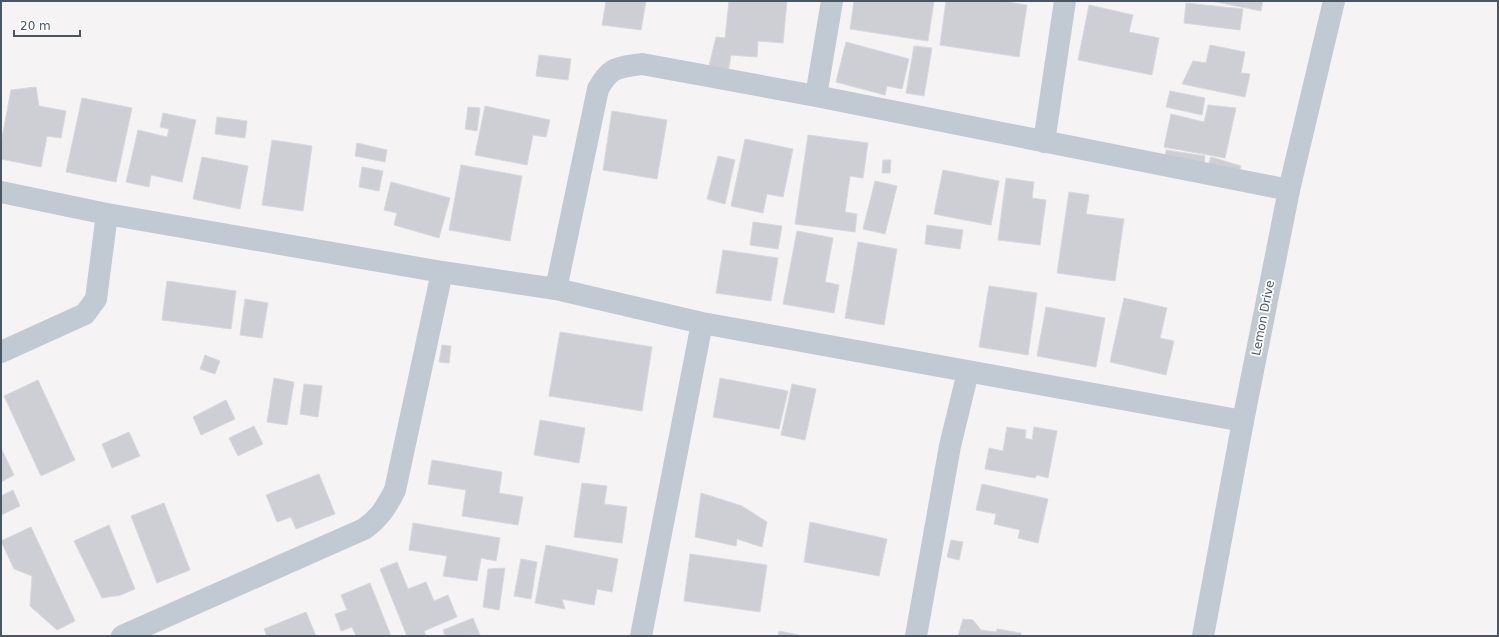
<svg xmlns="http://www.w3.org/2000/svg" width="1499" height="637" viewBox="0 0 1499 637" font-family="'DejaVu Sans',sans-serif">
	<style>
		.building { fill: #cdcfd5; stroke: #d7d9de }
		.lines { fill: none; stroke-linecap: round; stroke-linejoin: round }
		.minor { stroke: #c1cad2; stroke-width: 22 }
		.tertiary { stroke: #c1cad2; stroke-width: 22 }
		.labels { text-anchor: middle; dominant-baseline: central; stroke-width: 3.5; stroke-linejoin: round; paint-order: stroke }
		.street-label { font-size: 12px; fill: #4a5661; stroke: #fff }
	</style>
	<rect width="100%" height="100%" fill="#f5f3f3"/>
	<path class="building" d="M606 1H646L641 30 602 25Z
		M729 1H787L783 43 758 41 757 57 731 55 728 73 708 70 716 37 725 38Z
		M854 1H934L928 41 850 29Z
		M946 1H1001L1027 5 1019 57 940 45Z
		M1211 1H1263L1261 11Z
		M1186 3 1243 9 1240 30 1184 23Z
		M1089 5 1133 15 1129 32 1159 38 1152 75 1078 60Z
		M846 42 909 59 902 89 887 86 885 95 836 82Z
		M1210 45 1245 52 1241 73 1250 74 1245 97 1182 84 1193 61 1206 63Z
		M914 46 932 48 924 96 906 93Z
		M539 55 571 59 568 80 536 76Z
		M36 87 39 106 66 111 61 138 47 136 41 167 1 159V143L11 90Z
		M1170 91 1205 98 1202 115 1166 107Z
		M82 98 132 108 116 182 66 172Z
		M1208 105 1236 108 1225 158 1164 147 1171 114 1204 122Z
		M485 106 550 120 546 137 533 135 527 165 475 155Z
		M468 107 480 108 477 131 465 129Z
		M612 111 667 120 657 179 603 170Z
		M163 113 196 120 182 182 151 175 149 187 126 182 138 130 167 137 169 129 160 127Z
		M217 117 247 121 245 138 215 134Z
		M808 135 868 143 863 178 850 176 845 212 857 214 855 232 795 224Z
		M745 139 793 149 783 197 767 194 763 213 731 206Z
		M272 140 312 146 303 211 262 205Z
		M357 143 387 150 385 162 355 156Z
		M1166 150 1205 156 1204 164 1165 159Z
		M718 156 735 160 725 204 707 199Z
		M202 157 248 166 240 209 193 199Z
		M1211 157 1241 166 1238 175 1208 166Z
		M883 160H891L890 173H882Z
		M461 165 522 176 510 241 449 230Z
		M362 167 383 171 379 191 359 187Z
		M943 170 999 181 991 225 934 214Z
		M1006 178 1034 182 1032 198 1046 200 1040 245 998 240Z
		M875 181 897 186 885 234 863 229Z
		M391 182 450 198 439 238 394 225 397 213 384 210Z
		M1069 192 1089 195 1086 214 1124 219 1115 281 1057 273Z
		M753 222 782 226 778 249 750 245Z
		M927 225 963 230 960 249 925 244Z
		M797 231 833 238 825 282 839 285 834 313 783 304Z
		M858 242 897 249 884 325 845 318Z
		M723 250 778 258 771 301 716 293Z
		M167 281 236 291 231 329 162 320Z
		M989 286 1037 293 1028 355 979 347Z
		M1124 298 1167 308 1160 338 1174 341 1166 375 1110 362Z
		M245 299 268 303 262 338 240 335Z
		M1046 307 1105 318 1096 367 1037 356Z
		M560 332 652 347 642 411 549 396Z
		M442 345 451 346 449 363 439 362Z
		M205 355 220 361 215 374 200 369Z
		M274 378 294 382 287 425 267 422Z
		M720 378 788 391 779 429 713 417Z
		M38 380 75 460 41 476 4 396Z
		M304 384 322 386 318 417 300 414Z
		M792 384 816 389 805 440 781 435Z
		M226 400 235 419 201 435 193 417Z
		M540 420 585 428 579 463 534 455Z
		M254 426 263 444 238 456 229 438Z
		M1007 427 1026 430 1025 438 1032 440 1034 427 1057 431 1048 478 1037 475 1035 478 985 469 989 448 1003 451Z
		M129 432 140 456 112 468 102 444Z
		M1 448 14 475 1 482Z
		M432 460 502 472 499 493 523 497 518 525 462 516 466 490 428 484Z
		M319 474 335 514 296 529 291 517 277 522 266 495Z
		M582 483 607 486 604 504 627 507 622 543 574 537Z
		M982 484 1048 499 1038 543 1018 538 1020 530 994 524 996 514 976 510Z
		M13 490 20 506 1 515V496Z
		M701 493 742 506 767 522 762 547 737 539 736 546 695 537Z
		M164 503 190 570 157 583 131 516Z
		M810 522 887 539 879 576 804 562Z
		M413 523 500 538 496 561 481 558 477 581 443 576 447 556 409 550Z
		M109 525 135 589 121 595 102 598 74 541Z
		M31 527 75 621 57 630 30 606 32 576 14 569 1 541Z
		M951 540 963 542 959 560 947 557Z
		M546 545 618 559 612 592 597 589 594 605 562 599 565 609 535 603Z
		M690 554 767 565 760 612 684 601Z
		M521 559 537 562 531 599 514 596Z
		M397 562 408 589 426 582 434 601 448 595 457 617 424 631 426 636H407L380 569Z
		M505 568 499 610 483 607 488 569Z
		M370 583 391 636H356L352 627 341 631 335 614 347 610 341 595Z
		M306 612 316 636H267L264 629Z
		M473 618 480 635 445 636 443 630Z
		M963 619 973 620 981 630 996 632 997 629 1021 633V636H958Z
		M779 631 803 636H778Z"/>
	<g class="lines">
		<path class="minor" d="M816 96 832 1
			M1044 142 1065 1
			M1 192 107 214 442 272 556 289 702 323 1243 421
			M556 289 598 89C611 66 617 68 642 64L816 96 1289 190
			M1 352 85 314 96 299 107 214
			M122 636 364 529C379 519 387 506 395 490L442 272
			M641 636 702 323
			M916 636 950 446 968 372"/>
		<path class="tertiary" d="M1203 636 1243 421 1289 190 1334 1"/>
	</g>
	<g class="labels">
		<g class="street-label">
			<text transform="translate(1263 318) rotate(-79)">Lemon Drive</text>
		</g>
	</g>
	<rect width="1499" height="637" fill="none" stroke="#4a5661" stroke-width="4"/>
	<path d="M14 30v6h66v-6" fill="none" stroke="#4a5661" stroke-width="2"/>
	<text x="20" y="30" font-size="12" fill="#4a5661" stroke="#ffffff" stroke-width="3" paint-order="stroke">20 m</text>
</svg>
